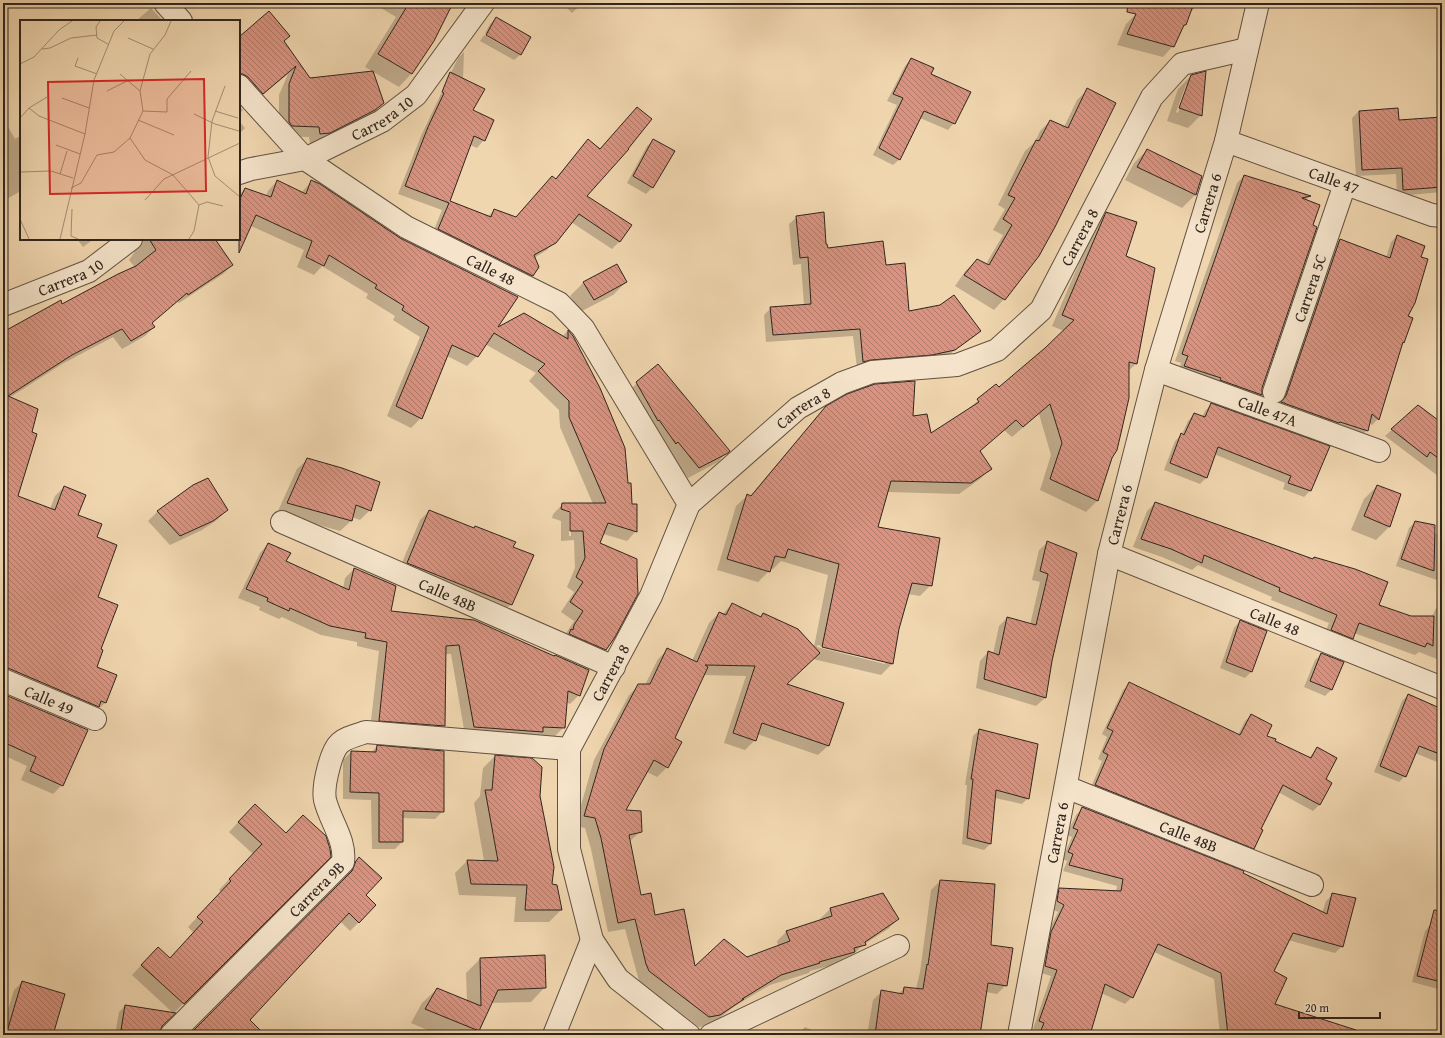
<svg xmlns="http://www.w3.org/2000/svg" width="1445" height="1038" viewBox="0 0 1445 1038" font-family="'Gentium Book Plus',serif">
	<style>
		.shadow { fill: #0003; fill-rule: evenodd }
		.building { fill: url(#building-back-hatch); stroke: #30251e }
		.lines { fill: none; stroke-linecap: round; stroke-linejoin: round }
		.minor-casing { stroke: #605142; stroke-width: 24 }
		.minor { stroke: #f5e4cb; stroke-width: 22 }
		.labels { text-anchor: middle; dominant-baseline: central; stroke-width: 3; stroke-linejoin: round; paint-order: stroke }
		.street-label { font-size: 16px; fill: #30251e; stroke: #f5e4cb }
		.inset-road { fill: none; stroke: #a38f75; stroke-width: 1 }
		.view { fill: #d62828; fill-opacity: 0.15; stroke: #d62828; stroke-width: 2 }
		.inset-edge { fill: none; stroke: #30251e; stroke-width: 2 }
	</style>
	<defs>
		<pattern id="building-back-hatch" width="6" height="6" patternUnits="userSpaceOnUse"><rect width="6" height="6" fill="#d99380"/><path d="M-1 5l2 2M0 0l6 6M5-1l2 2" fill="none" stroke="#b07868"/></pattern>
	</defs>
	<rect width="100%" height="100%" fill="#f0d6af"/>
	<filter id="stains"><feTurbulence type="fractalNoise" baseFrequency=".005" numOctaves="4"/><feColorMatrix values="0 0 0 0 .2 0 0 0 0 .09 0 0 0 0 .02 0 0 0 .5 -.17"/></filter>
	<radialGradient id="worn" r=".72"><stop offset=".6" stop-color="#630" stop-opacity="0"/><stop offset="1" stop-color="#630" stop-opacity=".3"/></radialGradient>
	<path class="shadow" d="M384 3H452L412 73 399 87 365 67 396 17 381 8Z
		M562 3H583L572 13Z
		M1139 3H1197L1196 7 1189 13 1185 25 1181 29 1173 46 1163 57 1117 45 1126 24 1135 15Z
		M151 8 163 21H136Z
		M496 18 530 37 520 55V53L485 33 490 24Z
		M484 35 520 55 514 60 480 41Z
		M239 38 283 42 310 79 383 103 373 114 318 143 310 144 309 137 281 136 279 133V95L288 74 252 104 239 89Z
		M464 52 463 80 472 111 484 140 477 148 470 145 448 201 488 216 495 210 515 218 552 177 555 179 588 140 600 150 585 196 620 241 612 249 571 222 547 250 534 258 532 275 524 283 431 237 442 210 398 194 421 136 458 58Z
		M911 59 929 74 954 123 948 130 920 118 900 159 893 165 873 155 897 105 887 101 905 66Z
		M1191 76 1201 115 1188 128 1167 121 1178 89ZM1186 85H1188L1178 113 1176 112Z
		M1088 89 1004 299 994 310 955 286 966 270 977 260 986 264 1003 235 993 230 1005 209 998 205 1025 151 1035 142 1040 131 1050 121 1064 127 1077 100Z
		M239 106 243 110 239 114Z
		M1359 111 1398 121 1442 118V192L1397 196 1396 174 1356 176 1352 118Z
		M3 118 15 139 20 136 21 139V161L20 163 21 165V191L3 201Z
		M239 121 245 128 239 134Z
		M654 140 674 151 652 188 646 194 627 183 647 146Z
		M1147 150 1195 195 1182 208 1125 180 1134 163Z
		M1244 176 1309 197 1306 200 1261 388V395L1254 402 1178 373 1181 363 1175 361 1237 183Z
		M277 181 301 193 311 182 495 330 562 337 567 331 572 336 627 484 636 531 627 541 603 534 599 543 605 649 596 659 565 635 574 621 561 612 574 592 567 587 575 568 574 540 561 541V521L552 518 553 514 563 504H593L560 427 559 410 529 381 536 373 485 344 477 356 467 366 447 356 421 418 411 428 387 416 420 337 393 320 395 316 366 298 368 294 322 266 314 275 297 267 304 250 249 225 239 233V195L245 189 266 196 268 191ZM569 512H571V536H569Z
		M1107 213 1125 257 1154 269 1136 364 1128 371 1112 457 1097 501 1086 512 1040 490 1051 455 1039 414 1012 437 1004 430 979 452 991 468 980 479 959 494 887 492 877 528 931 585 920 596 907 594 898 629 892 664 881 675 813 659 785 685 829 745 818 755 757 734 755 740 745 750 724 743 746 676 703 675 673 738 667 767 657 777 647 772 625 811 641 831 629 842 640 896 694 968 747 958 778 946 777 941 787 931 821 921 820 919 830 909 882 894 898 919 888 929 863 945 844 962 810 971 809 973 770 985 735 1006 714 1022 704 1026 699 1027 639 981 625 929 608 932 591 849 585 828 575 826 594 760 629 695 639 685H645L658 659 668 649 692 661 709 623 719 613 722 615 732 604 760 617 763 614 814 647 828 575 781 561 773 569 770 568 769 571 758 582 717 570 736 506 747 496H750L816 418 827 407 912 417 931 435 966 411 996 385 999 388 1046 348 1064 331 1052 326 1096 224ZM817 645 885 662V664L817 647Z
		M797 217 825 245 827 249 885 266 908 312 980 331 972 338 947 356 857 368 853 336 766 342 764 315 771 308 804 305 801 264 793 265 789 224Z
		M1397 236 1407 317 1404 342 1401 345 1378 419 1372 425 1369 423 1367 430 1360 437 1280 403 1333 246 1340 240 1386 258 1391 242Z
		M77 239H94L83 247Z
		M131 239H213L232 265 223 274 179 303 177 301 151 323 154 327 145 336 122 349 113 337 62 364 9 398 17 497 50 509 55 496 64 487 77 515 96 538 100 649 95 667 116 675 105 703 96 711 3 679V335L94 289 134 266 129 260 134 253 135 246Z
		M617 266 626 282 613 295 580 312 570 296 583 283Z
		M637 383 728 451 718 462 688 478 667 452 626 394Z
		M1211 404 1310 491 1304 497 1283 489 1285 483 1214 454 1206 478 1200 484 1164 470 1175 441 1182 434 1188 421 1194 414 1202 417 1205 411Z
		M1418 406 1442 425V479L1385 436Z
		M308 459 370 510 360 520 352 517 351 521 340 531 277 513 297 469Z
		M194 486 227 510 217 520 202 530 170 545 148 521 157 512Z
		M1377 486 1399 495 1389 527 1376 540 1351 530 1364 499Z
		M1155 503 1378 606 1411 617H1432L1435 610 1442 603V661L1419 652 1415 655 1354 633 1352 638 1344 646 1323 638 1329 623 1271 600 1272 597 1198 565 1192 570 1162 557 1133 547 1147 511Z
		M429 511 473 529 512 548 511 604 502 614 398 572 420 520Z
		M1415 522 1434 533 1442 535V576L1437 580 1396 566 1409 528Z
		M1048 542 1051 661 1045 698 1036 706 976 688 980 661 988 652 993 654 999 626 1007 618 1030 625 1040 582 1032 580 1039 550Z
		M268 544 285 561 343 589 345 578 354 569 390 612 579 695 570 704 566 702 564 727 555 736 538 735 533 740 465 735 451 654H445L444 726 435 734 370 729 379 651 357 646V642L321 635 282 617 279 619 259 610 260 607 238 598 260 553Z
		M1240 621 1252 671 1245 678 1220 668 1234 628Z
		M1322 654 1342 662 1331 690 1325 696 1304 687 1315 660Z
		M1129 684 1238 735 1245 721 1251 715 1266 736 1274 741 1309 758 1317 748 1324 780 1320 804 1313 811 1278 792 1259 830 1254 848 1247 854 1089 792 1102 761 1098 759 1107 737 1102 734 1123 690Z
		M3 695 62 785 53 794 21 780 27 766 3 755Z
		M1408 695 1436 707 1439 704 1442 705V757L1437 762 1415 753 1405 776 1399 782 1374 772 1402 701Z
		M979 730 1028 798 1022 804 995 798 990 844 984 850 962 844 967 785H965L973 736Z
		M377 746 443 811 435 819 402 818V842L395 849H372L371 800 343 799V760L351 752 371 753Z
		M495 756 551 885 556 886 561 910 549 922H514L516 897 459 895 455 873 467 861H484L474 803 480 796 483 768Z
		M1083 808 1241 874 1322 913 1326 901 1333 894 1342 946 1335 953 1288 940 1273 971V1005L1316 1035H1220L1214 979 1154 952 1132 997 1125 1004 1101 993 1089 1035H1031L1051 976 1038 972 1044 940 1058 912 1050 908 1053 896 1060 889 1116 892 1117 886 1063 871 1067 861 1062 859 1072 837 1066 835 1076 815Z
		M245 815 330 856 161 1026 158 1035H115L119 1012 125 1006 173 1013 132 975 148 958 169 959 194 933 188 927 221 892 219 890 253 854 229 832Z
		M359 858 364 895 359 922 350 931 340 921 248 1020 254 1035H190L343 881 347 871Z
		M940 881 990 946 1006 985 997 994 986 992 979 1035H867L873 1000 882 991 898 994 905 988 916 989 920 972 931 890Z
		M1431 924 1442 927V990L1412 982 1425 931Z
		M544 956 545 987 531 1002 491 1003 478 1031 474 1035H439L411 1023 422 1003 437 989 467 1001 466 973 480 959Z
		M22 982 51 1035H3V1026L14 990Z
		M805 1027 823 1035H797Z"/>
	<path class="building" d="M409 3H453L434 41 412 74 378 54Z
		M1128 3H1194L1186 25H1184L1174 47 1127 34 1136 14 1127 12Z
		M269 11 290 36 284 41 310 78 373 71 384 103 375 110 330 133 320 134 319 127 292 126 289 122V84L296 66 263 94 248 77 243 74H239V37Z
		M496 17 531 37 521 55 486 35Z
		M911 58 934 68 931 74 971 92 955 124 924 111 900 160 879 148 903 98 893 94Z
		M1206 71 1202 116 1179 108 1191 75Z
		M450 72 485 89 473 110 494 120 485 141 474 136 450 201 491 217 494 209 516 217 552 176 556 179 588 139 600 149 637 107 652 119 628 149H629L587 196 632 225 620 242 579 214 556 243 534 255 539 267 533 276 438 229 449 203 405 186 428 127 444 93 442 92Z
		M1087 88 1116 103 1055 227 1039 256 1005 300 964 275 977 259 989 265 1012 225 1003 219 1015 198 1008 195 1036 140 1039 141 1050 120 1068 128Z
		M1398 108 1399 120 1442 117V187L1403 190 1402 168 1362 170 1359 111Z
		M653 139 675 151 653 188 633 176Z
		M1147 149 1202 176 1196 195 1137 167Z
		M1244 175 1311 196 1302 198 1320 205 1313 225 1317 227 1262 388V395L1220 380 1221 378 1184 366 1188 356 1182 354Z
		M277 180 306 194 311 180 320 184 400 238 518 297 498 327 524 313 568 339V330L573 336 600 388 625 448 628 483H631L632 504H637V532L608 523 600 543 637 559V567L638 594 615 637 606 650 569 634 571 629 573 630 574 625 583 611 570 602 583 582 576 577 585 558 583 531H570V512L561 509 562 503H606L569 417V401L538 371 545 364 494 333 478 357 452 345 422 419 396 406 429 327 402 310 404 306 375 288 377 285 329 255 324 266 306 257 312 241 256 215 239 253V201L245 188 271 197Z
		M824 212 826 244H827L828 248 883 241 886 265 905 263 909 311 940 305 954 295 981 331 955 350 932 355 871 360 863 362 860 329 773 335 770 307 811 304 808 257 800 258 796 216Z
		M1106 212 1137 222 1126 256 1155 268 1137 364 1129 362V398L1121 433 1117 450 1112 458 1098 501 1050 479 1062 443 1050 404 1023 427 1016 420 980 451 992 469 971 483 891 481 878 527 940 538 932 586 912 583 899 629 893 664 822 647 839 564 788 549 785 558 775 556 770 572 727 559 747 494 751 496 826 406 847 394 875 384 915 381 913 416 927 414 931 433 979 402 977 399 996 384 999 387 1045 348 1074 320 1062 315Z
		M1397 235 1425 246 1421 257 1428 259 1415 303 1408 316 1413 318 1404 343 1403 342 1379 420 1372 414 1368 431 1340 422 1339 423 1281 402 1286 396 1340 239 1390 258Z
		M149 239H215L233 265 188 295 187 293 152 323 155 327 131 341 122 329 72 355 8 396 38 409 32 432 37 434 18 496 55 510 64 486 86 495 78 515 102 524 97 537 117 545 98 597 118 605 101 649 103 650 97 667 117 675 106 703 101 701 99 707 8 668H3V332L61 300 62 304 118 274 136 266 156 250Z
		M617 264 627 282 594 300 583 282Z
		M658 364 730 451 728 453 699 468 678 442 676 444 659 420 658 421 636 382Z
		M1211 403 1330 446 1311 491 1288 483 1291 476 1218 447 1207 478 1170 463 1181 433 1184 435 1194 413 1205 417Z
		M1418 405 1442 423V461L1430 452 1427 457 1391 429Z
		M307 458 342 468 380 482 371 511 356 505 352 521 287 503Z
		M208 478 228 510 213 521 180 536 157 511 193 485Z
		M1377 485 1401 494 1390 527 1364 516Z
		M1155 502 1313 559 1314 557 1355 569 1388 582 1379 605 1411 616H1434L1433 646 1427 643 1425 647 1359 623 1353 639 1331 630 1337 615 1279 591 1280 588 1204 555 1202 563 1171 549 1141 539Z
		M429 510 474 528 475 526 516 542 513 547 534 555 512 605 407 563Z
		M1415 521 1435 525 1434 571 1401 559Z
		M1047 541 1077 553 1052 661 1046 698 984 679 988 651 999 655 1007 617 1036 625 1048 574 1040 571Z
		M268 543 291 553 286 561 349 590 354 568 396 586 391 611 474 620 554 656 555 655 589 670 580 696 568 691 565 728 543 727V732L474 727 459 645 446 646 445 726 379 721 387 642 365 638 366 633 330 626 290 608 289 611 267 601 268 598 246 589Z
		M732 603 761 617 763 613 798 629 820 653 787 684 844 703 829 746 762 723 756 741 733 733 755 666 705 665 708 667 675 738 682 742 668 768 654 760 626 810 641 811 642 832 629 835 641 895 651 893 655 915 684 909 695 966 724 939 747 957 790 941 786 931 832 916 830 908 883 893 899 919 865 942 866 945 854 948 855 952 819 962 820 963 781 975 747 996 742 999H744L720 1015 709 1017 649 971 646 964 635 919 618 923 601 838 595 818 584 816 604 749 638 684H650L667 648 697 662 719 612 726 615Z
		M1240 620 1267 631 1252 672 1226 662Z
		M1321 653 1344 662 1332 690 1310 681Z
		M1129 682 1240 735 1251 714 1272 725 1267 736 1276 739 1275 741 1311 758 1317 747 1337 758 1326 779 1332 783 1320 805 1283 785 1261 829 1263 830 1254 849 1095 785 1108 755 1103 752 1113 731 1107 728Z
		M3 694 88 730 63 786 30 771 36 757 3 742Z
		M1408 694 1442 709V755L1419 746 1406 777 1380 766Z
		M979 729 1038 744 1029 799 996 790 991 844 967 838 973 779H971Z
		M377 745 444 751V812L403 811V842H379V793L350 792 351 751 376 752Z
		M495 755 532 758 542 767 540 796 554 867 552 884 557 885 562 910H525L527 885 471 884 467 860 498 861 485 790H492Z
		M255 804 286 833 303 815 326 836 330 849 331 857 184 1004 141 965 158 947 170 958 203 922 197 917 231 881 229 879 262 844 238 822Z
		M1082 807 1244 871 1243 873 1327 914 1332 893 1356 898 1343 947 1293 933 1274 971 1287 978 1275 1004 1356 1030 1355 1035H1228L1221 973 1158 944 1133 998 1105 984 1090 1035H1039L1044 1023 1039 1021 1057 970 1045 966 1051 932 1064 905 1057 901 1059 888 1121 891 1123 879 1069 865 1073 854 1068 852 1078 830 1073 828Z
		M359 857 382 878 366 895 376 905 359 923 349 913 250 1020 265 1035H189L352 871 356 861Z
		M940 880 995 884 991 945 1013 948 1007 986 988 983 980 1035H875L881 990 903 994 904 987 923 989 927 964 928 965Z
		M1434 910 1442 911V982L1417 976Z
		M545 955 546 988 498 990 479 1031 425 1009 437 988 481 1006 480 958Z
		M22 981 65 994 53 1035H6Z
		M125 1005 176 1013 162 1026 159 1035H150L121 1030Z"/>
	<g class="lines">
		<g class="minor-casing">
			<g id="minor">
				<path d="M165 3 181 21"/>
				<path id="s1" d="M239 86 305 159 406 227 559 303 583 328 689 504"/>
				<path id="s2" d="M1226 141 1432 215 1442 216"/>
				<path id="s3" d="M239 173 251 169 305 159 382 121 416 95 483 3"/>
				<path id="s4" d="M3 305 89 271 131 239"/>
				<path id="s5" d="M1156 370 1379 451"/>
				<path id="s6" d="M1274 392 1345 184"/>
				<path id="s7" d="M282 522 614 667"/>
				<path id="s8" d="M1109 554 1442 688"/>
				<path id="s9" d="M3 680 95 719"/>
				<path id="s10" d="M1066 787 1312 885"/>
				<path id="s11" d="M171 1035 343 862C346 840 330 821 325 800 323 790 326 777 329 766 336 740 341 740 366 732L569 749"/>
				<path d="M554 1035 592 940"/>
				<path id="s12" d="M689 1035 618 979 592 940 569 849V749L651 596 689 504 798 408 842 383 872 372 957 365 997 350 1041 310 1152 97 1182 64 1247 49"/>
				<path d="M711 1035 898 946"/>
				<path id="s13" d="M1019 1035 1109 554 1156 370 1226 141 1258 3"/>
			</g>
		</g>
		<use href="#minor" class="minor"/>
	</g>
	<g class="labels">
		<g class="street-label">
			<text stroke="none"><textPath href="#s3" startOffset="155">Carrera 10</textPath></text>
			<text stroke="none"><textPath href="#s2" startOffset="115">Calle 47</textPath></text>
			<text stroke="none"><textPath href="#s13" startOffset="854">Carrera 6</textPath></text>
			<text stroke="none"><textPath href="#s12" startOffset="1102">Carrera 8</textPath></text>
			<text stroke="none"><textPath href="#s1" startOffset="315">Calle 48</textPath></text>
			<text stroke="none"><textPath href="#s4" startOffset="73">Carrera 10</textPath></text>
			<text stroke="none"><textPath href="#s6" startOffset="110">Carrera 5C</textPath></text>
			<text stroke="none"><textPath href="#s12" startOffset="754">Carrera 8</textPath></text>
			<text stroke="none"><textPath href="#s5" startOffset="119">Calle 47A</textPath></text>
			<text stroke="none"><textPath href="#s13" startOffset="530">Carrera 6</textPath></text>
			<text stroke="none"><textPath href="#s7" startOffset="181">Calle 48B</textPath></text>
			<text stroke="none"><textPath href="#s8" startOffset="179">Calle 48</textPath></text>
			<text stroke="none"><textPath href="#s12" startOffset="418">Carrera 8</textPath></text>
			<text stroke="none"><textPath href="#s9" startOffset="50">Calle 49</textPath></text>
			<text stroke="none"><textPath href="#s13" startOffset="206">Carrera 6</textPath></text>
			<text stroke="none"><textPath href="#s10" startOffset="132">Calle 48B</textPath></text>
			<text stroke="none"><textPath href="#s11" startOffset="206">Carrera 9B</textPath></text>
		</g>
	</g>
	<g transform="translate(20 20)">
		<rect width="220" height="220" fill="#f0d6af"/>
		<path class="inset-road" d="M80 1 76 7 77 18 88 24M108 18 133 29M22 29 30 28 51 18 77 15M58 38 55 46 77 54M0 44 14 37 39 10 52 1M205 66 192 101 188 137 195 156 220 177M87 71 109 60M120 71 130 34 145 15 151 1M42 78 69 88M9 88 19 96 65 114M123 91 147 92V79L171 51M195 91 218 98M174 94 195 104 219 111M1 97 9 88 27 77M118 100 154 115M110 118 125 140 153 155 179 185M36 125 60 134M0 152 31 151 53 158M40 154 47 131M51 168 61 163 77 135 94 132 110 118 123 91 120 71 100 54M125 180 144 159 220 123M179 185 187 182 203 186M52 189 51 216 58 219M0 199 9 219M40 219 65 114 74 60 94 11 104 1M169 219 174 211 179 185"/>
		<path class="view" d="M184 59 186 171 30 174 28 62Z"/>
		<rect width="220" height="220" class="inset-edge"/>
	</g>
	<rect width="1445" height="1038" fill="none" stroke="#f0d6af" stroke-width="16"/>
	<rect x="4" y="4" width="1437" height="1030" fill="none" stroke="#30251e" stroke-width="2"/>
	<rect x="8" y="8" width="1429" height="1022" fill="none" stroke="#30251e"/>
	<path d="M1299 1012v6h81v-6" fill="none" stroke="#30251e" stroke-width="2"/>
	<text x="1305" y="1012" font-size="12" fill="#30251e" stroke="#f5e4cb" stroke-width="3" paint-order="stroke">20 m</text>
	<rect width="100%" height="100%" filter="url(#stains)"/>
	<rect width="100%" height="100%" fill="url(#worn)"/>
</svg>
